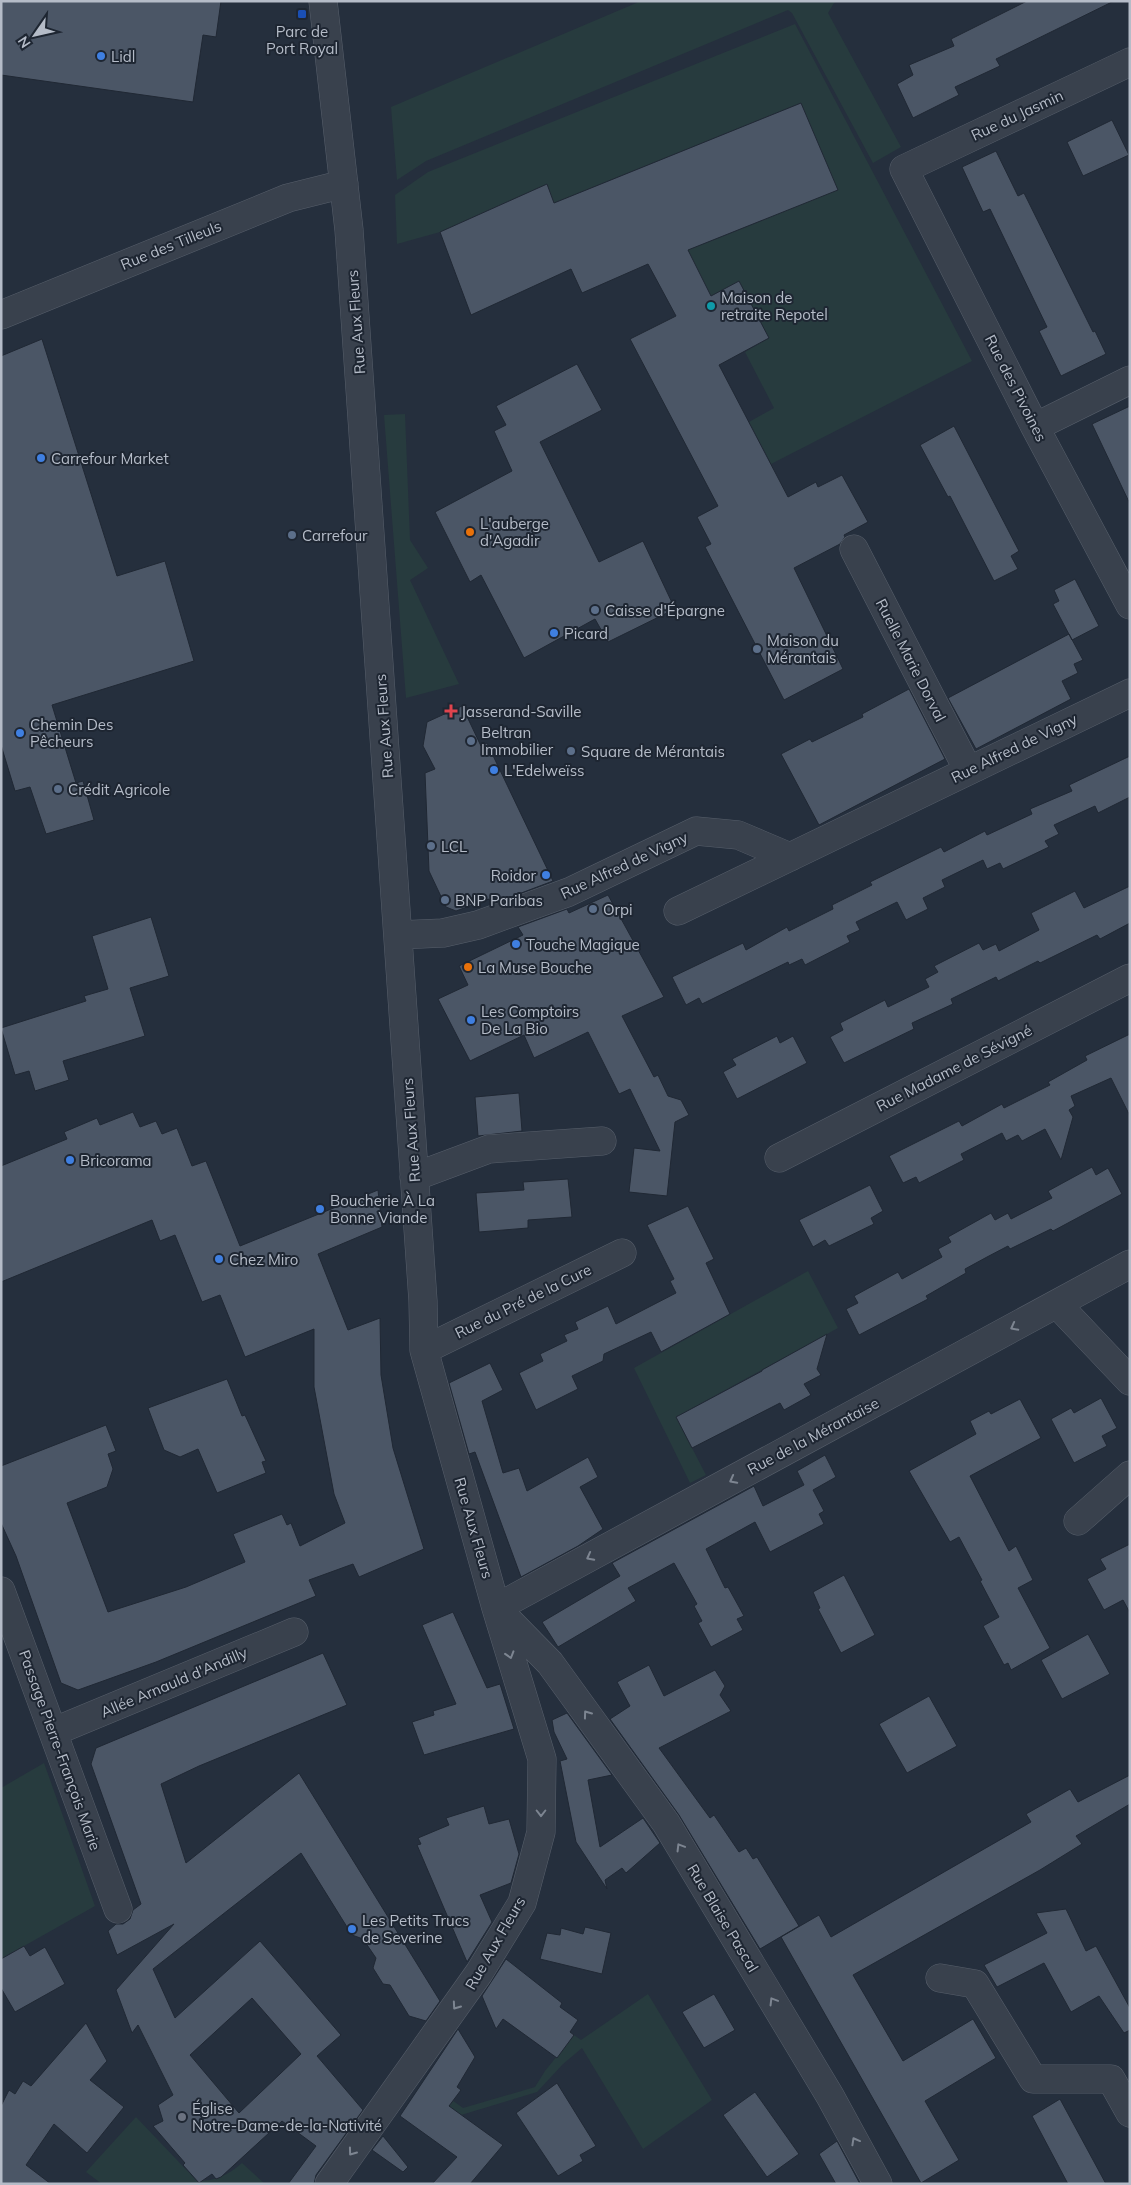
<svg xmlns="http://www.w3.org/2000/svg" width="1131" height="2185" viewBox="0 0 1131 2185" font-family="Mulish,sans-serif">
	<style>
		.green { fill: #273b3e }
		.building { fill: #4b5666; stroke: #202834; fill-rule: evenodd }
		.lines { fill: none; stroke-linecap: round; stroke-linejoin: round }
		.street-casing { stroke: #575f6b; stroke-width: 29 }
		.street { stroke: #39414d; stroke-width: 28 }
		.oneway { stroke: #7d8591 }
		.transit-dot { fill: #1a4fb4; stroke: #1e2632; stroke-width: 2 }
		.shop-dot { fill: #3f7fe0; stroke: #1e2632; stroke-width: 2 }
		.culture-dot { fill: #0f9aa8; stroke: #1e2632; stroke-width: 2 }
		.food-dot { fill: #e8710a; stroke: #1e2632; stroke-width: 2 }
		.service-dot { fill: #5c6f8a; stroke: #1e2632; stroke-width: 2 }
		.health-dot { fill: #e0444e; stroke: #1e2632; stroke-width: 2 }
		.worship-dot { fill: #6b7280; stroke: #1e2632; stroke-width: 2 }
		.labels { text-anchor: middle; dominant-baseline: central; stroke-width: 4; stroke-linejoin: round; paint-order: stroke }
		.poi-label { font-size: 15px; fill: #b5bcc8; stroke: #1e2632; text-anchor: start }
		.street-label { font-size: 15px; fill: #b5bcc8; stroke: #1e2632 }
	</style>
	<rect width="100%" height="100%" fill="#252f3d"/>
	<path class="green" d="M641 1H837L834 3 828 13 901 147 873 163 792 13 788 10 426 161 397 180 391 107Z
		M795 24 972 361 771 464 749 422 774 408 745 352 769 338 711 296 687 250 837 190 801 103 554 203 547 185 440 232 397 244 395 195 428 172Z
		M405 414 410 540 428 568 410 580 459 684 406 698 384 415Z
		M808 1271 838 1328 676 1417 706 1475 690 1483 634 1368Z
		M44 1763 95 1906 1 1959V1788Z
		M648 1994 712 2100 643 2149 582 2048 563 2064 537 2092 461 2115 437 2098 441 2092 463 2108 535 2087 545 2071 574 2035 581 2040Z
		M136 2117 197 2181C216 2181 228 2175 242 2163L265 2184H102L86 2172Z"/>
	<path class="building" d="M1 1H221L216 37 203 35 193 102 1 75Z
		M1027 1H1114L996 59 1000 66 955 87 959 95 913 118 897 84 913 75 909 65 954 46 951 39Z
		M801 103 838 190 688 250 711 296 739 281 769 338 719 365 788 497 816 482 818 487 842 475 868 522 844 535 845 537 840 544 794 568 843 669 784 700 705 547 711 544 697 517 718 506 630 339 676 316 648 264 582 293 571 269 471 315 440 232 547 184 554 203Z
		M1112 120 1129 155 1083 176 1067 142Z
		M996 151 1018 196 1024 193 1093 332 1095 331 1106 354 1061 376 1039 331 1047 327 990 209 983 212 962 167Z
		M42 339 117 576 165 561 194 661 52 705 76 783 83 781 94 820 46 834 30 787 15 791 1 745V356Z
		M577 364 602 410 540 442 599 562 643 541 675 609 608 642 595 619 524 658 481 575 470 582 435 512 512 471 494 431 506 425 496 406Z
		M1130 406V504L1092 424Z
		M954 426 1019 551 1011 556 1018 569 994 581 950 496 948 497 920 445Z
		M1075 579 1099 626 1072 640 1053 604 1059 601 1054 590Z
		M1069 634 1083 660 1074 664 1078 673 1062 681 1071 699 976 749 948 698Z
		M909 689 945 759 819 825 781 754 810 739 812 742 863 717 862 714Z
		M462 706 481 746 487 743 553 881 500 901 498 898 490 902 489 899 456 911 446 907 429 871 425 773 435 769 423 746 427 722Z
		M1130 756V797L1098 813 1095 806 1054 825 1059 834 1045 841 1049 847 1003 869 1000 863 987 869 983 860 942 880 945 887 923 898 928 909 906 920 897 902 856 922 860 930 847 936 850 942 805 965 802 959 789 965 788 962 702 1004 699 998 686 1005 672 977 743 943 746 950 787 927 789 931 833 909 832 905 872 885 870 882 941 847 944 852 985 831 987 835 1032 814 1030 809 1072 791 1069 785Z
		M1130 886V923L1100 939 1097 935 1040 963 1038 961 998 981 996 977 951 999 953 1004 912 1023 914 1029 844 1063 830 1037 843 1030 840 1023 885 1000 888 1007 929 987 925 979 938 972 934 966 979 943 983 950 996 944 999 951 1039 930 1031 913 1075 891 1084 908Z
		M608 895 664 997 622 1016 654 1077 658 1075 668 1096 681 1100 689 1115 675 1122 667 1196 629 1192 634 1148 660 1151 630 1089 619 1094 588 1032 534 1058 524 1035 470 1061 438 999 468 985 459 966 523 935 518 927 567 909 569 913Z
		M151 917 169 976 130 988 145 1036 63 1061 69 1080 35 1091 29 1071 15 1075 1 1028 86 1001 84 996 108 989 92 936Z
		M1130 1034V1116L1111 1078 1071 1096 1075 1106 1069 1110 1073 1117 1061 1160 1045 1129 1022 1141 1018 1135 1006 1141 1002 1133 961 1154 964 1160 919 1183 916 1177 903 1183 889 1156 959 1121 962 1126 1002 1104 1004 1108 1050 1085 1048 1082 1087 1060 1085 1056Z
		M777 1036 780 1043 793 1036 807 1063 737 1099 723 1072 736 1065 732 1059Z
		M519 1093 522 1131 478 1136 475 1097Z
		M133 1112 140 1127 156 1121 162 1134 177 1128 192 1166 206 1161 240 1246 378 1190 382 1227 318 1254 348 1330 380 1318 381 1375 393 1448 424 1549 359 1577 353 1564 309 1580 316 1596 156 1662 78 1690 61 1683 16 1556 1 1523V1466L106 1425 116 1451 108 1454 113 1469 107 1487 67 1503 108 1612 186 1587 245 1562 233 1534 282 1514 287 1525 291 1523 300 1546 345 1523 334 1494 314 1387V1329L245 1357 220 1295 202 1302 175 1235 160 1241 152 1220 1 1282V1166L67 1139 64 1132 97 1118 100 1125Z
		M1092 1167 1096 1175 1108 1168 1122 1194 1053 1231 1051 1229 1010 1249 1008 1246 987 1257 965 1269 966 1273 926 1296 928 1299 859 1335 846 1309 858 1303 854 1296 898 1272 902 1279 942 1257 938 1249 951 1242 948 1237 991 1213 995 1220 1008 1213 1011 1219 1052 1198 1048 1191Z
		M568 1179 572 1217 528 1220V1228L479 1232 476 1193 524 1190 523 1182Z
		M870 1185 883 1211 871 1218 874 1224 829 1246 825 1240 813 1247 799 1220Z
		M688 1206 714 1259 706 1263 730 1314 661 1352 651 1332 604 1354 603 1361 572 1376 578 1389 536 1410 519 1373 543 1361 540 1354 567 1341 564 1335 578 1329 575 1322 608 1306 616 1324 676 1293 670 1281 674 1279 647 1225Z
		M827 1334 817 1369 821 1375 804 1384 811 1395 784 1410 780 1403 692 1448 676 1417 762 1371V1370Z
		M490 1363 503 1390 482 1401 503 1473 519 1468 527 1491 588 1457 598 1477 580 1487 603 1529 578 1546 521 1577 475 1452 469 1454 449 1383Z
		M227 1379 242 1416 245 1415 266 1461 262 1462 266 1473 217 1493 198 1449 180 1457 164 1450 148 1408Z
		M1101 1398 1117 1428 1102 1436 1107 1446 1074 1463 1051 1419 1071 1408 1074 1413Z
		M1020 1399 1041 1438 970 1476 1009 1551 1016 1546 1033 1580 1018 1588 1050 1648 1011 1670 1008 1663 1004 1665 983 1626 999 1617 980 1581 982 1580 959 1537 950 1542 909 1471 976 1434 970 1421 989 1411 991 1414Z
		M825 1455 836 1477 813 1490 824 1511 819 1514 824 1524 770 1552 755 1522 706 1549 725 1588 728 1587 744 1616 737 1619 743 1630 711 1647 698 1623 702 1621 694 1606 697 1604 674 1563 628 1588 636 1601 558 1647 542 1622 620 1576 612 1563 754 1486 763 1506 804 1485 797 1471Z
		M1130 1544V1613L1123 1600 1104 1610 1087 1579 1106 1569 1100 1559Z
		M844 1575 875 1635 841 1653 818 1609 820 1608 813 1592Z
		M453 1612 487 1688 500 1684 514 1729 424 1755 412 1722 434 1715 433 1711 456 1704 422 1625Z
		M1088 1634 1110 1674 1062 1699 1041 1660Z
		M323 1653 347 1705 199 1766 161 1784 186 1863 299 1773 440 2001 426 2021 409 2016 390 1985 383 1984 373 1968 376 1958 363 1939 352 1935 301 1853 153 1969 175 2018 260 1941 341 2035 317 2056 363 2110 316 2175 314 2184H288L316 2146 282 2121 221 2177 216 2179 212 2174 199 2183 183 2165 185 2163 153 2126 163 2121 158 2105 173 2095 138 2025 132 2033 116 1990 174 1924 117 1955 108 1931 116 1924H123L130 1919 133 1910 141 1904 91 1764 96 1748ZM252 1998 301 2054 239 2113 190 2055Z
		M649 1665 664 1696 715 1670 725 1686 720 1695 731 1711 659 1748 710 1818 714 1815 739 1852 746 1848 753 1859 757 1857 799 1926 760 1949 679 1815 610 1719 630 1706 617 1682Z
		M929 1696 957 1746 907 1773 879 1724Z
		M567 1713 612 1775 588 1780 600 1847 643 1818 660 1843 626 1873 622 1868 605 1880 607 1889 576 1842 560 1761 567 1759 554 1732 552 1720Z
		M1130 1775V1804L1076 1836 1082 1844 1040 1870 853 1975 903 2061 973 2019 996 2058 925 2101 959 2160 921 2183 781 1937 819 1915 831 1937 1031 1822 1026 1814 1070 1789 1078 1802Z
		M484 1806 489 1824 509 1819 519 1854 511 1883 480 1895 492 1922 467 1962 417 1845 421 1844 418 1838 449 1825 446 1818Z
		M1066 1909 1086 1951 1096 1946 1130 2008V2030L1124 2033 1099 1996 1071 2012 1044 1963 997 1987 984 1965 1047 1933 1036 1913Z
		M585 1927 611 1933 602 1974 540 1959 547 1933 560 1935 561 1928 583 1934Z
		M24 1946 30 1956 45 1947 65 1984 15 2012 1 1988V1959Z
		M506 1959 562 2003 560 2007 578 2020 570 2032 574 2035 557 2058 503 2019 496 2029 482 1996Z
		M714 1994 735 2030 704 2048 682 2012Z
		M86 2023 107 2061 90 2080 124 2107 87 2153 54 2124 26 2165 51 2184H1V2106L9 2090 15 2094 23 2081 31 2086Z
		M458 2029 475 2057 457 2087 461 2090 449 2106 503 2145 470 2184H432L457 2157 400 2116Z
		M557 2083 596 2146 580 2155 583 2161 558 2176 516 2113Z
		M755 2092 799 2154 767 2177 723 2115Z
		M1060 2099 1106 2184H1068L1032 2116Z
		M383 2136 408 2167 403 2172 372 2150Z
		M837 2141 860 2184H836L819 2154Z"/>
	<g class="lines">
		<g class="street-casing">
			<path id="street" d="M323 1 349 230 423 1301 424 1350 496 1608 542 1759 541 1832 522 1903 479 1973 329 2184
				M1130 62 904 169 1035 427 1130 605
				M1 315 288 198 344 184
				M1035 427 1130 380
				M854 549 968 770
				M678 911 1130 693
				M398 935 443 933 478 925 569 892 696 831 738 835 790 857
				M779 1158 1130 978
				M414 1177 489 1149 602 1141
				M1057 1304 1130 1381
				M424 1350 622 1253
				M1078 1521 1130 1475
				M1 1591 118 1909
				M496 1608 1130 1264
				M499 1611 550 1663 666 1823 830 2096 878 2184
				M53 1732 294 1632
				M940 1978 975 1984 1033 2079H1111L1130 2113"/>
		</g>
		<use href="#street" class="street"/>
	</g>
	<defs><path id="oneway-chevron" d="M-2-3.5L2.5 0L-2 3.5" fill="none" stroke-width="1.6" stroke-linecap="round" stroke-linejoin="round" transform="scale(1.25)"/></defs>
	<g class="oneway">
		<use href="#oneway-chevron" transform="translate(1014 1327) rotate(152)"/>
		<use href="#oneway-chevron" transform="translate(733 1480) rotate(152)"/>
		<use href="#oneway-chevron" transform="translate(590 1557) rotate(152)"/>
		<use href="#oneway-chevron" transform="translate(510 1655) rotate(73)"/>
		<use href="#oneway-chevron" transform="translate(587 1714) rotate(-126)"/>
		<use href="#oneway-chevron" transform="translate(541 1813) rotate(90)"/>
		<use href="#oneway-chevron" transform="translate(680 1847) rotate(-121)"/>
		<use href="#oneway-chevron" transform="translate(773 2001) rotate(-121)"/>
		<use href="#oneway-chevron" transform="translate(456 2006) rotate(125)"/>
		<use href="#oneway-chevron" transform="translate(855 2141) rotate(-119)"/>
		<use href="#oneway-chevron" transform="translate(352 2152) rotate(126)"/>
	</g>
	<rect class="transit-dot" x="297" y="9" width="10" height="10" rx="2.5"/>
	<g class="shop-dot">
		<circle cx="101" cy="56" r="5"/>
		<circle cx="41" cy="458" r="5"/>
		<circle cx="554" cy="633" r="5"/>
		<circle cx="20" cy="733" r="5"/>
		<circle cx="494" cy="770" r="5"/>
		<circle cx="546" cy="875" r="5"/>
		<circle cx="516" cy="944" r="5"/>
		<circle cx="471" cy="1020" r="5"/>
		<circle cx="70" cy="1160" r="5"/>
		<circle cx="320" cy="1209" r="5"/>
		<circle cx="219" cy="1259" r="5"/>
		<circle cx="352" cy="1929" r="5"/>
	</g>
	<circle class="culture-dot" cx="711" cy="306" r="5"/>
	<g class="food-dot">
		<circle cx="470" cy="532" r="5"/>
		<circle cx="468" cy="967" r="5"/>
	</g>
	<g class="service-dot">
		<circle cx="292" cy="535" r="5"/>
		<circle cx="595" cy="610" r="5"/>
		<circle cx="757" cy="649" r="5"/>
		<circle cx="471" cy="741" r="5"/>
		<circle cx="571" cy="751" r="5"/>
		<circle cx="58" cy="789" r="5"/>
		<circle cx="431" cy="846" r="5"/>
		<circle cx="445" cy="900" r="5"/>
		<circle cx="593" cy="909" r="5"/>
	</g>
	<path class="health-dot" d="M448.5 703.5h5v5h5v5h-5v5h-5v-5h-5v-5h5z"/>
	<circle class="worship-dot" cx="182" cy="2117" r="5"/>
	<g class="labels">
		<g class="poi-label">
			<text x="302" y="31" text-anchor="middle">Parc de<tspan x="302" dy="17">Port Royal</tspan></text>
			<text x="111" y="56">Lidl</text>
			<text x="721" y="297">Maison de<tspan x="721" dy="17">retraite Repotel</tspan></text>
			<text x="51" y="458">Carrefour Market</text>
			<text x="480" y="523">L'auberge<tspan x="480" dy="17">d'Agadir</tspan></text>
			<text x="302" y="535">Carrefour</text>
			<text x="605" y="610">Caisse d'Épargne</text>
			<text x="564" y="633">Picard</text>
			<text x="767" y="640">Maison du<tspan x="767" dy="17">Mérantais</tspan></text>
			<text x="461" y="711">Jasserand-Saville</text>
			<text x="30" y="724">Chemin Des<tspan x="30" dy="17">Pêcheurs</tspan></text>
			<text x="481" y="732">Beltran<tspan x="481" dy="17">Immobilier</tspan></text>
			<text x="581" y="751">Square de Mérantais</text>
			<text x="504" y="770">L'Edelweïss</text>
			<text x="68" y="789">Crédit Agricole</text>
			<text x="441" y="846">LCL</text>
			<text x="536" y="875" text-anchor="end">Roidor</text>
			<text x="455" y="900">BNP Paribas</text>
			<text x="603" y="909">Orpi</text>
			<text x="526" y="944">Touche Magique</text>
			<text x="478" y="967">La Muse Bouche</text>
			<text x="481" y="1011">Les Comptoirs<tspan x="481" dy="17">De La Bio</tspan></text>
			<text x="80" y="1160">Bricorama</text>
			<text x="330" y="1200">Boucherie À La<tspan x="330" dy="17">Bonne Viande</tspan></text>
			<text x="229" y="1259">Chez Miro</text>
			<text x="362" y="1920">Les Petits Trucs<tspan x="362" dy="17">de Severine</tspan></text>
			<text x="192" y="2108">Église<tspan x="192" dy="17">Notre-Dame-de-la-Nativité</tspan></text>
		</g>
		<g class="street-label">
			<text transform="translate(1017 115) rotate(-25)">Rue du Jasmin</text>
			<text transform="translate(171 245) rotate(-22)">Rue des Tilleuls</text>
			<text transform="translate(356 322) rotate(-94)">Rue Aux Fleurs</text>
			<text transform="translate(1016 388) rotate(63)">Rue des Pivoines</text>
			<text transform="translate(911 660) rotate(63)">Ruelle Marie Dorval</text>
			<text transform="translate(384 726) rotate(-94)">Rue Aux Fleurs</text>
			<text transform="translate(1014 748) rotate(-26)">Rue Alfred de Vigny</text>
			<text transform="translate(624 865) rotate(-25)">Rue Alfred de Vigny</text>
			<text transform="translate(954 1068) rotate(-27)">Rue Madame de Sévigné</text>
			<text transform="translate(411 1130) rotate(-94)">Rue Aux Fleurs</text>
			<text transform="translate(523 1301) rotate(-26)">Rue du Pré de la Cure</text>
			<text transform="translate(813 1436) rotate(-28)">Rue de la Mérantaise</text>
			<text transform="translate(474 1528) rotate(74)">Rue Aux Fleurs</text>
			<text transform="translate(174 1682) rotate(-23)">Allée Arnauld d'Andilly</text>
			<text transform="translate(60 1750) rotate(70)">Passage Pierre-François Marie</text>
			<text transform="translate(723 1918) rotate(59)">Rue Blaise Pascal</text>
			<text transform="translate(495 1943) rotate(-60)">Rue Aux Fleurs</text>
		</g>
	</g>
	<rect width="1131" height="2185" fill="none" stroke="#b5bcc8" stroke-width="5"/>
	<g transform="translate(35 35) rotate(236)" stroke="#1e2632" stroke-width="4" paint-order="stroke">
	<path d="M0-4L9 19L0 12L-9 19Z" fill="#b5bcc8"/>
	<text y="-8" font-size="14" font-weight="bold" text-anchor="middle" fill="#b5bcc8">N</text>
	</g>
</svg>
